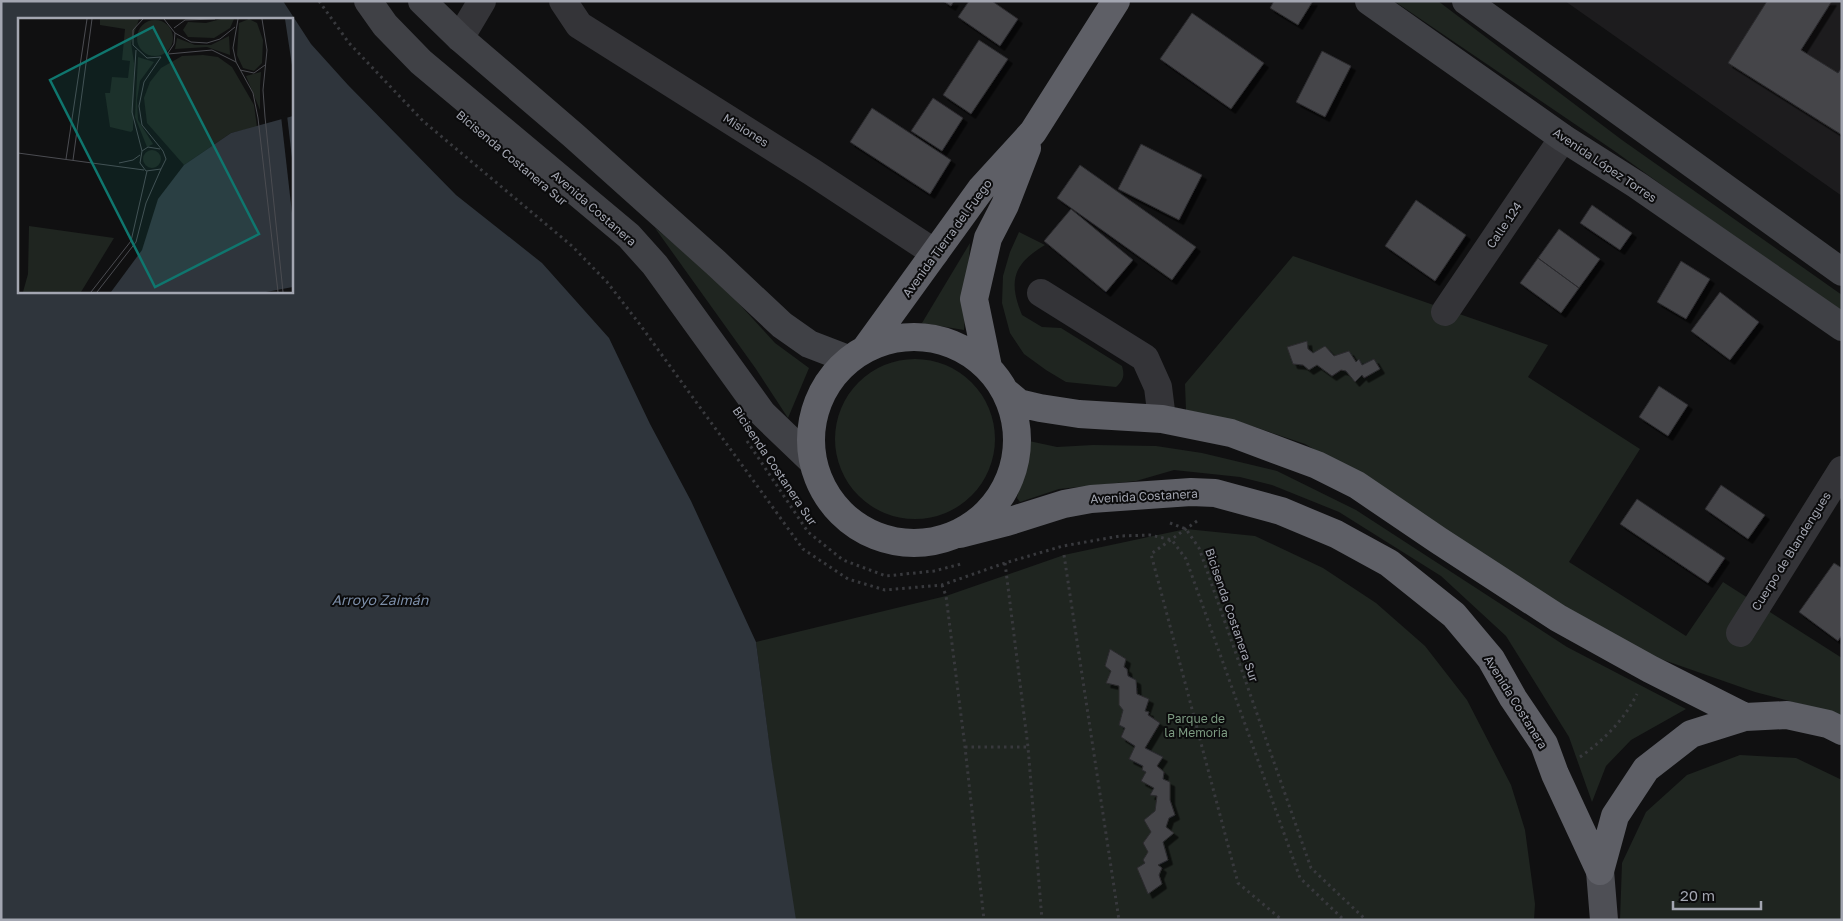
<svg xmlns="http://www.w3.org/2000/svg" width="1843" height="921" viewBox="0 0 1843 921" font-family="'Golos Text',sans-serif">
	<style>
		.built { fill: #1d1c1e }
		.green { fill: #1f2520 }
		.water { fill: #2f353c; fill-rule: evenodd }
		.building { fill: #444549; stroke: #2b2a2d; filter: url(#shadow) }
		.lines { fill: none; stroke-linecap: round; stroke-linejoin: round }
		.path { stroke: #38393d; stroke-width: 3; stroke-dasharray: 2.5 4; stroke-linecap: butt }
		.street { stroke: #343438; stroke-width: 28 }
		.secondary { stroke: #404146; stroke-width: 28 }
		.primary { stroke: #4e4f55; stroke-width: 28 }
		.highway { stroke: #5e5f66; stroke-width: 28 }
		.labels { text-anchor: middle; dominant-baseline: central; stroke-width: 4; stroke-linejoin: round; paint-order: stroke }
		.street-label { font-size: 12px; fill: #a3a6b1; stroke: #0b0b0c }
		.park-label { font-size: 12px; fill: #7c9a81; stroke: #0b0b0c }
		.water-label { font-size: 14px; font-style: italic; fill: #7d8fa9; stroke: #0b0b0c }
		.inset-road { fill: none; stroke: #4b4c51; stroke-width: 1 }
		.view { fill: #0f766e; fill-opacity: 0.15; stroke: #0f766e; stroke-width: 2.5 }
		.inset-edge { fill: none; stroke: #a3a6b1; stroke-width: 2.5 }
	</style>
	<defs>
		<filter id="shadow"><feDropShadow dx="4.5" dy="4.5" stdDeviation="0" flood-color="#0009"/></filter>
	</defs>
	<rect width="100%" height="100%" fill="#101011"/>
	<path class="built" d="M1565 1H1842V196Z"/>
	<path class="green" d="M1394 1H1438L1622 140 1842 295V314L1613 150Z
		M655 228 688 255 732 296 775 343 809 368 788 418 756 369Z
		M1019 232 1045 245C1013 264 1008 281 1022 315L1042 327 1061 328 1122 366C1125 376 1123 381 1116 387L1066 382 1046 370 1024 354 1010 333 1002 303 1003 276 1010 252Z
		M970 243 964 330 922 323Z
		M1293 256 1548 345 1528 377 1640 449 1569 562 1686 636 1723 582 1842 658V723L1808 706 1755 692 1655 657 1536 597 1376 485 1305 444 1240 422 1186 410 1185 384Z
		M835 439a80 80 0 1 1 160 0a80 80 0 1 1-160 0Z
		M1029 441 1057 447 1093 445 1156 446 1202 453 1277 471 1356 510 1567 647 1686 709 1631 740 1606 766 1592 802 1569 737 1506 636 1441 576 1339 512 1272 485 1240 477 1174 470 1136 481 1059 489 1020 502 1017 498 1022 472 1023 446Z
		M1186 529 1255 536 1323 568 1376 603 1425 646 1467 700 1511 785 1525 830 1535 904 1534 920H792L756 642 946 596 1064 555Z
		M1740 755 1796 758 1842 780V920H1620L1622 863 1646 812 1687 775Z"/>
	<path class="water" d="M1 1H283L311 44 348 85 456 195 542 263 609 338 650 424 691 501 756 642 772 764 796 920H1ZM19 19H291V291H19Z"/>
	<path class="building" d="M943 1H954L951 6Z
		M969 1H992L1018 19 1000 46 958 17Z
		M1274 1H1313L1298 25 1270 8Z
		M1767 1H1832L1801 50 1838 73 1842 67V135L1728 63Z
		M1192 13 1264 63 1231 109 1160 59Z
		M979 40 1008 59 971 114 943 95Z
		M1322 51 1351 66 1325 117 1296 102Z
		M933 98 963 118 942 151 911 131Z
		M872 108 951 160 930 194 850 142Z
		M1141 144 1202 175 1179 220 1118 189Z
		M1080 165 1196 247 1172 280 1057 198Z
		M1416 200 1466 235 1435 281 1385 246Z
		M1592 205 1632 233 1620 250 1580 223Z
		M1071 209 1133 260 1106 292 1044 241Z
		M1559 229 1600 259 1579 288 1538 258Z
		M1538 258 1579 288 1561 313 1520 283Z
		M1681 261 1710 279 1686 319 1657 302Z
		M1720 292 1759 322 1730 360 1691 331Z
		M1307 341 1308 349 1313 353 1325 346 1334 356 1349 351 1356 362 1359 359 1362 365 1374 359 1380 369 1364 378 1362 375 1355 382 1346 371 1341 370 1332 376 1317 365 1309 370 1303 365 1293 364 1287 347Z
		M1659 386 1688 405 1668 436 1639 417Z
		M1721 485 1765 515 1748 539 1705 509Z
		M1637 499 1725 558 1708 583 1620 524Z
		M1834 563 1842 568V635L1838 641 1799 612Z
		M1110 649 1126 659 1124 667 1127 669 1128 676 1136 680 1137 694 1149 699 1145 711 1149 712 1148 715 1160 723 1145 748 1163 757 1157 766 1164 772 1163 779 1170 782V800L1175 815 1169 818 1166 827 1174 833 1163 842 1168 860 1158 865 1162 868 1159 875 1162 884 1148 894 1137 868 1145 863 1143 860 1148 852 1143 843 1151 832 1144 820 1155 811 1157 796 1150 795 1154 788 1141 781 1146 772 1142 770 1143 766 1129 759 1135 746 1121 737 1125 728 1119 725 1123 710 1119 705V686L1106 683 1111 671 1105 666Z"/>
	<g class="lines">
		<path class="path" d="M319 1 349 43 423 121 572 246 607 282 638 322 803 549 848 579 885 590 942 585 1005 563 1063 546 1120 536 1150 535 1172 540 1186 559 1300 878 1344 920
			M747 441 808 532 843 560 886 576 934 571 961 564
			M1197 521 1151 554 1238 883 1282 920
			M1170 523 1186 529 1199 548 1311 868 1366 920
			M1064 555 1119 920
			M1005 563 1028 747 1042 920
			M942 585 946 596 965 747 984 920
			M965 747H1028
			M1580 757C1604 740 1624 720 1637 694"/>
		<path class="street" d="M563 1 579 25 812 172 935 253
			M460 38 482 1
			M1041 293 1145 358 1158 387 1162 419
			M1445 312 1563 138
			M1740 633 1842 470"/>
		<path class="secondary" d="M368 1 385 25 421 62 629 236 655 265 762 413 813 462
			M422 1 460 38 573 135 716 263 782 325 809 344 848 359
			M1369 1 1563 138 1637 185 1842 327
			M1466 1 1842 272"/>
		<path class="primary" d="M1600 871 1604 920"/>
		<path class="highway" d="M811 440a103 103 0 1 1 206 0a103 103 0 1 1-206 0Z
			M866 348 981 189 1033 132 1116 1
			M988 367 974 299 988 238 1005 205 1027 148
			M1007 393 1019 403 1040 408 1079 414 1162 419 1231 433 1317 465 1357 485 1438 540 1558 618 1650 669 1745 717
			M960 534 1007 522 1064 504 1091 499 1191 492 1215 493 1281 511 1336 534 1389 563 1454 615 1491 659 1513 698 1544 744 1555 774 1600 871
			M1600 871 1615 816 1646 769 1691 734 1745 717 1787 715 1828 724 1842 731"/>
	</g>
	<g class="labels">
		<g class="street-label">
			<text transform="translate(746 130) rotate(32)">Misiones</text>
			<text transform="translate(512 158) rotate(40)">Bicisenda Costanera Sur</text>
			<text transform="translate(1605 165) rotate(34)">Avenida López Torres</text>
			<text transform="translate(594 208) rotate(41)">Avenida Costanera</text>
			<text transform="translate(1504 225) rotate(-56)">Calle 124</text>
			<text transform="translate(947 238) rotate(-54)">Avenida Tierra del Fuego</text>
			<text transform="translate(775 466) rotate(56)">Bicisenda Costanera Sur</text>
			<text transform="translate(1144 496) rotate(-3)">Avenida Costanera</text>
			<text transform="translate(1791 551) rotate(-58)">Cuerpo de Blandengues</text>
			<text transform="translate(1232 615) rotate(71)">Bicisenda Costanera Sur</text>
			<text transform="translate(1516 702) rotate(58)">Avenida Costanera</text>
		</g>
		<g class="park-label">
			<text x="1196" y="718">Parque de<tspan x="1196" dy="14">la Memoria</tspan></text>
		</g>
		<g class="water-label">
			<text x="380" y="599">Arroyo Zaimán</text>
		</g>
	</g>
	<g transform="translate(18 18)">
		<rect width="275" height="275" fill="#101011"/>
		<path d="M82 1H121L113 25 116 45 115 112 113 114 92 109 87 75H92L94 59 110 60 112 43 104 42 107 11 82 7ZM203 1H216L212 10 196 20 170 19 165 12 170 4 188 5ZM231 1 239 5 245 22 244 45 236 53 225 50 219 37 221 5ZM119 20a18 18 0 1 1 36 0a18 18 0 1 1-36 0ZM211 18 212 37 189 29 157 31 159 20 177 27H193ZM185 37 200 39 214 49 236 87 239 109 213 115 166 147 129 105 126 80 132 64 143 50 164 38ZM120 39 136 44 122 63 119 82 120 102 135 126 129 129 117 99ZM243 54 242 68V92L228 58ZM125 141a9 9 0 1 1 18 0a9 9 0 1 1-18 0ZM11 208 96 220 63 274H5L10 256Z" fill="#1f2520"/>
		<path d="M267 1H275V54ZM275 98V269L248 274H93L124 232 140 181 166 147 213 115Z" fill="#2f353c"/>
		<path d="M269 97 275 149V204L263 98Z" fill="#101011"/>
		<path class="inset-road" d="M125 1 115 12V27L129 40 143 39M146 1 157 15 156 26 150 35M220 1 215 30 218 44 235 75 240 100 260 274M244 1 249 32 245 72 247 99 265 274M156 10 167 2 197 1M157 15 173 24 189 25 202 21 217 9M118 32 114 94 124 133M150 36 194 32 218 44M222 52 236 55 247 47M142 131 130 129 124 133 122 145 128 153 143 151 148 141 145 133 124 107 121 88 126 64 143 39M0 135 126 152M48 141 69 1M55 142 74 1M101 145 115 142 122 137M73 274 113 223 129 153M79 274 118 224 128 185 143 151"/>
		<path class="view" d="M135 9 241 216 137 269 32 62Z"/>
		<rect width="275" height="275" class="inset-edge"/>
	</g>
	<rect width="1843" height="921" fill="none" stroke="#a3a6b1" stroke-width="5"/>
	<path d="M1673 901v8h88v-8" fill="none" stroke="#a3a6b1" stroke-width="2.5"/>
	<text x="1680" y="901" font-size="15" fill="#a3a6b1" stroke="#0b0b0c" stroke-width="4" paint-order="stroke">20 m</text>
</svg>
